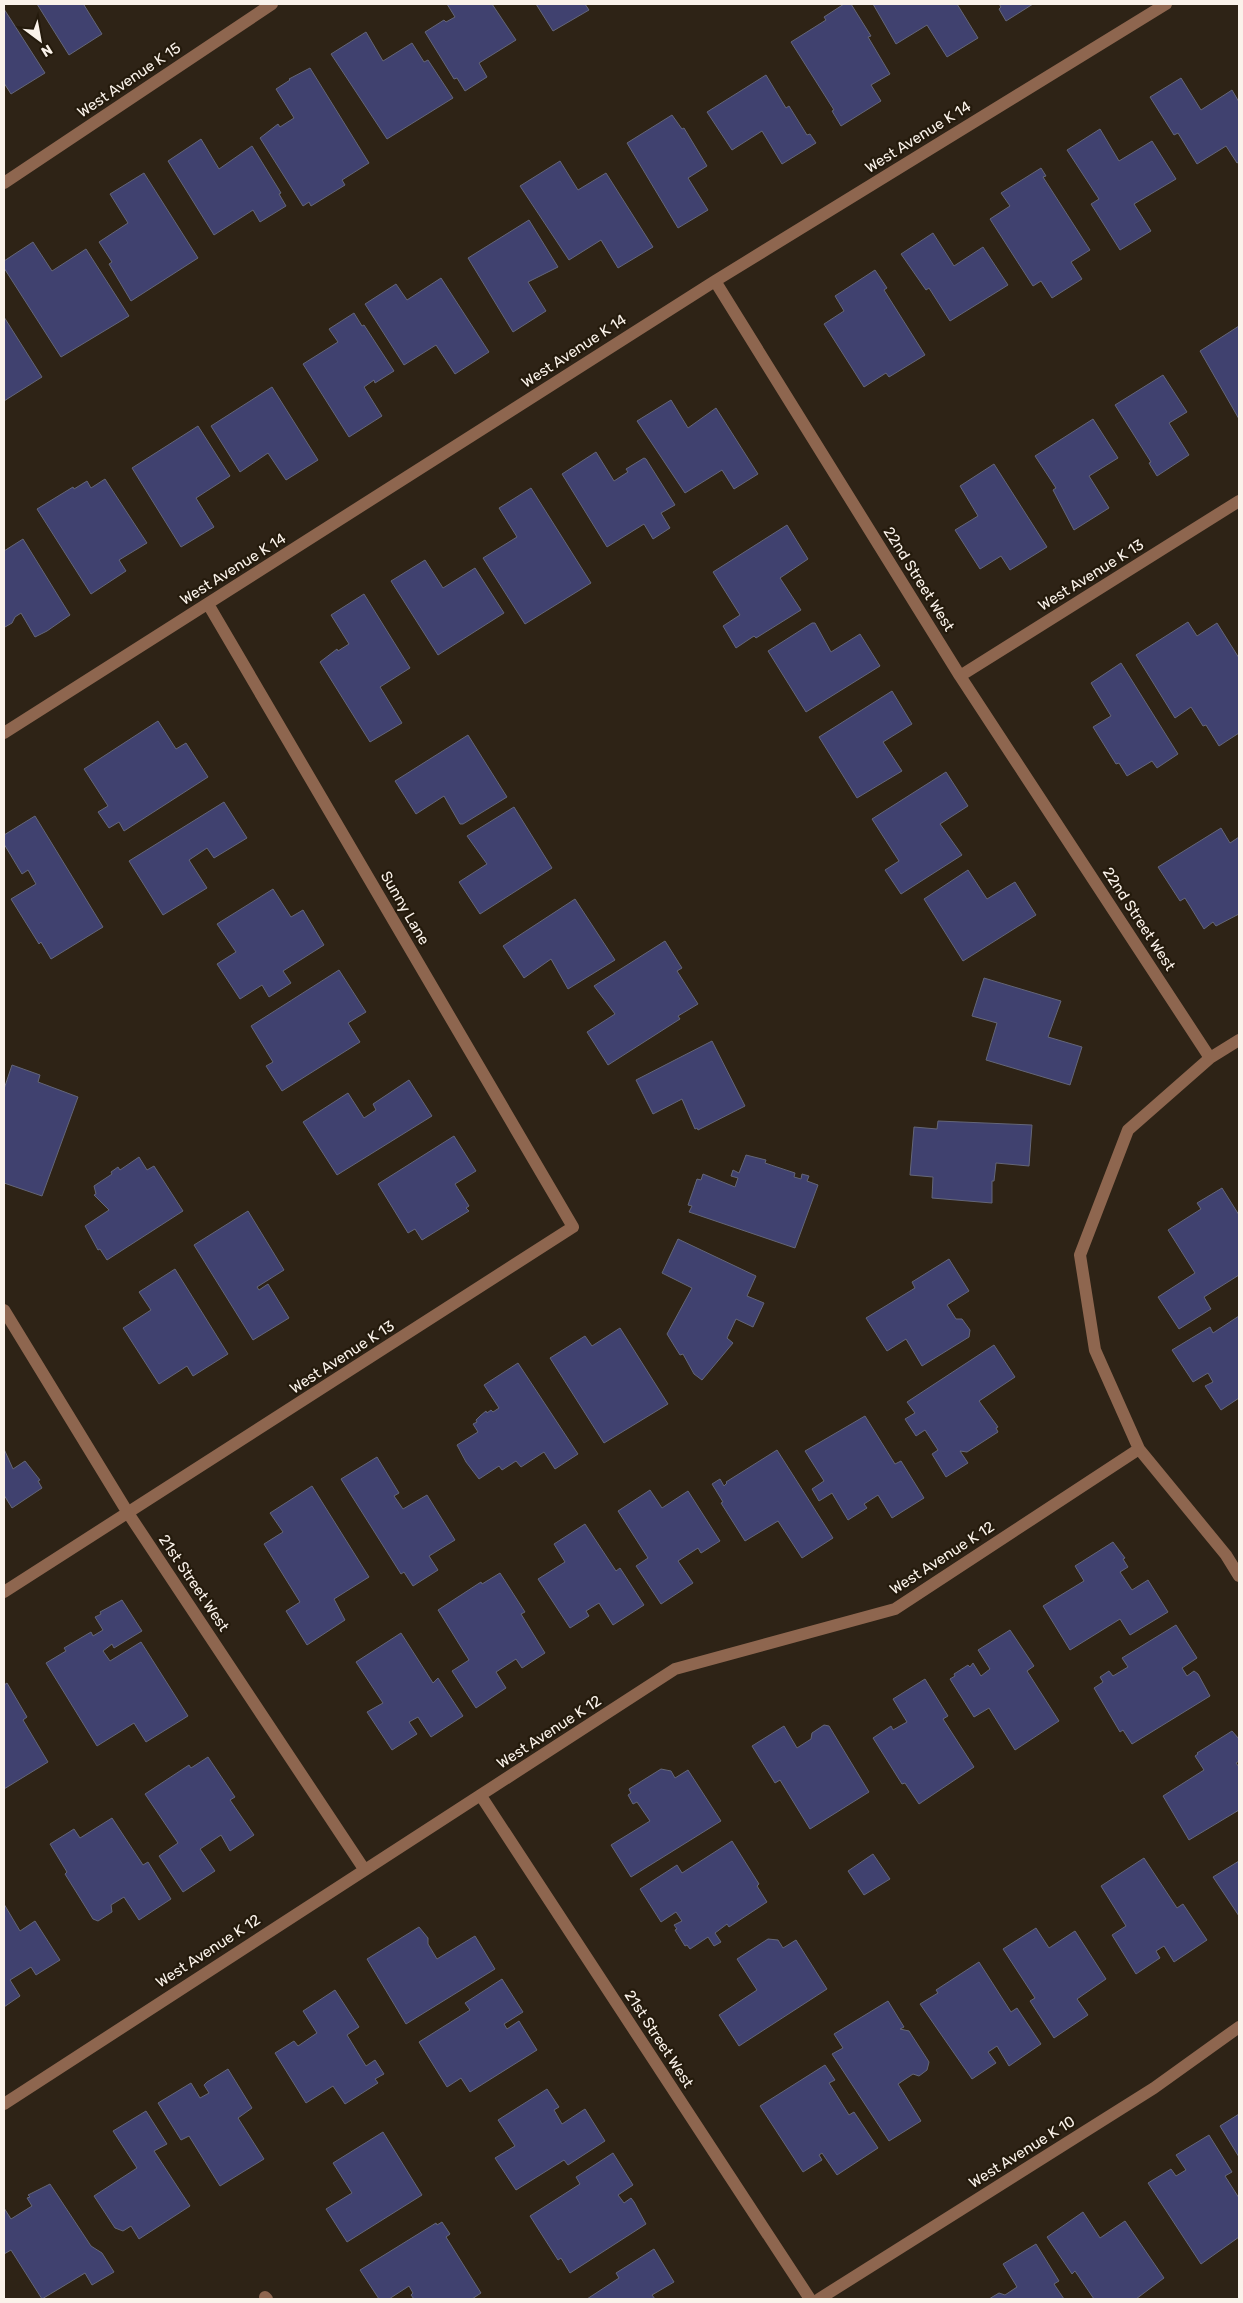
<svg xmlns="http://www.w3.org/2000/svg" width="1243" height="2303" viewBox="0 0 1243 2303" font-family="Rubik,sans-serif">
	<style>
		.building { fill: #40416f; stroke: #646678 }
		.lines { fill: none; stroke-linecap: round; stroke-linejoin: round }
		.minor { stroke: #8e664f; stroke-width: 12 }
		.labels { text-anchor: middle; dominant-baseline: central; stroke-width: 4.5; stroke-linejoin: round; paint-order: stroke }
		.street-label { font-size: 15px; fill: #faf2ea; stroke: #241a0c }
	</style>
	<rect width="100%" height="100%" fill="#2e2316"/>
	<path class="building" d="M37 4H86L84 5 102 34 69 55Z
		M447 4H492L516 40 479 63 487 77 465 91 457 78 454 79 425 32 444 20 446 22 455 17Z
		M536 4H585L589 10 553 31Z
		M844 4H851L871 36 868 37 890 74 871 85 881 101 841 126 832 111 834 110 791 42 826 20 824 17Z
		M873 4H957L978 38 947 57 927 25 896 44Z
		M999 4H1033L1006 21 999 9 1001 7Z
		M4 9 45 73 11 94 4 83Z
		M366 32 383 61 412 43 424 62 428 60 453 98 387 139 331 54Z
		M310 68 369 163 342 180 345 185 311 206 309 202 303 206 260 138 278 124 280 127 294 118 276 89 290 80 289 79Z
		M766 75 786 108 789 106 807 135 810 134 816 143 782 164 762 131 732 150 707 112Z
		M1181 78 1201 110 1232 90 1239 102V162L1237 163 1226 146 1197 164 1178 133 1174 135 1150 97Z
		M672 115 682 129 684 128 707 166 688 178 708 210 678 228 627 143Z
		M1100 129 1119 161 1152 141 1176 179 1134 204 1151 231 1120 250 1091 204 1099 199 1067 150Z
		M201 139 219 169 252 146 281 193 279 194 286 206 260 222 253 210 214 235 168 161Z
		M560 161 578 190 606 173 653 247 618 268 601 240 569 260 520 186Z
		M1041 168 1046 176 1043 177 1090 250 1071 262 1082 279 1052 298 1041 281 1033 286 990 219 1010 206 1001 193Z
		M144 173 198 258 131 301 109 264 112 262 99 242 128 223 110 194Z
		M529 220 558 267 528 282 546 311 513 332 468 258Z
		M933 233 954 266 983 247 1008 285 950 321 929 288 926 290 901 254Z
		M33 242 52 271 86 249 129 316 61 357 4 268V261Z
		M875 270 887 288 884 290 925 355 889 377 886 373 864 387 824 324 844 311 835 296Z
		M441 278 489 352 455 374 436 345 404 365 365 304 396 284 407 300Z
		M354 313 362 326 364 325 394 371 375 383 374 380 364 387 382 416 349 437 303 364 338 342 329 329Z
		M4 317 42 377 4 401Z
		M1239 326V419L1200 351Z
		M1163 375 1187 412 1169 423 1189 455 1157 476 1149 463 1151 462 1115 405Z
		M272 387 318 460 286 480 268 453 240 472 211 426Z
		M671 400 688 428 716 408 758 474 734 489 722 470 685 493 637 421Z
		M1093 419 1118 458 1089 476 1109 508 1074 530 1053 490 1056 488 1035 456Z
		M198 426 230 476 196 498 214 527 181 547 132 468Z
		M596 452 614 481 628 472 626 469 644 458 646 459 675 505 661 513 670 528 653 539 644 524 607 547 562 474Z
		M994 464 1047 547 1010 570 1001 556 980 569 955 530 978 516 960 486Z
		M105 479 147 543 119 560 126 571 91 594 37 509 73 487 74 489 87 481 91 488Z
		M531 488 591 583 525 624 483 558 517 537 499 508Z
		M787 525 808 559 780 578 801 610 756 638 754 636 736 648 723 626 740 615 713 572Z
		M23 539 70 615 47 631 35 637 21 613 15 617 12 623 5 627 4 626V551Z
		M425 560 443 588 475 568 504 613 438 655 391 581Z
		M364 594 410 668 380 687 402 723 370 742 320 662 337 649 338 651 349 644 331 615Z
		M1188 622 1197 636 1217 623 1239 658V733L1219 746 1206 725 1203 726 1191 707 1175 718 1136 655Z
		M812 623H815L831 652 860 634 880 666 806 712 768 651Z
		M1121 663 1178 754 1157 768 1152 761 1127 776 1119 763 1116 764 1093 727 1111 716 1091 683Z
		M892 691 912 724 883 742 902 771 857 798 819 737Z
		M158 721 176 749 186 743 208 777 124 831 119 822 109 828 98 812 108 806 84 769Z
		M468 735 507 797 463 824H460L444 796 416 814 395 781Z
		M946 772 968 806 940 824 962 855 901 894 885 870 899 861 872 819Z
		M224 802 247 838 214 858 207 848 189 860 207 888 163 915 129 861Z
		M514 807 552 868 480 914 459 882 487 864 467 836Z
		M35 816 103 927 51 959 41 942 39 944 11 899 36 884 28 870 22 874 4 844V835Z
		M1221 828 1230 843 1239 837V914L1216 926 1213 922 1204 929 1185 898 1180 901 1158 867Z
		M968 870 987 899 1015 882 1036 915 963 961 924 899Z
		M273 889 291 917 303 910 324 945 283 971 291 983 269 997 262 985 240 999 217 964 236 952 217 924Z
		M575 899 615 960 568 989 551 959 524 978 503 946Z
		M665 941 682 968 677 971 698 1004 678 1016 680 1019 608 1065 587 1032 615 1014 594 986Z
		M339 970 366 1012 348 1023 360 1042 282 1091 266 1066 273 1062 251 1026Z
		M984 978 1061 1001 1048 1037 1082 1047 1070 1085 986 1060 997 1023 972 1016Z
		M712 1041 745 1106 698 1130 697 1128 695 1129 682 1099 653 1114 636 1080Z
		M12 1065 40 1075 38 1082 78 1097 42 1196 4 1183V1089Z
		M409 1080 432 1116 337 1175 303 1122 348 1093 364 1118 376 1110 373 1104Z
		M938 1121 1032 1125 1029 1166 996 1163 994 1181H992V1203L932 1198 933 1177 910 1175 914 1127 937 1129Z
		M454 1136 476 1171 455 1184 469 1206 466 1208 469 1211 422 1240 415 1229 408 1233 378 1184Z
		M746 1155 766 1160 765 1163 795 1173 794 1177 801 1179 802 1174 809 1176 807 1181 818 1185 795 1248 689 1212 692 1206 688 1205 697 1179 701 1180 703 1174 735 1187 738 1178 731 1176 733 1170 739 1173Z
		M139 1157 147 1170 154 1166 183 1211 107 1260 100 1249 98 1250 85 1226 109 1210 94 1195 96 1194 94 1186 112 1174 111 1172 118 1167 120 1170Z
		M1222 1188 1239 1215V1275L1204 1297 1211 1309 1179 1329 1158 1297 1195 1273 1168 1230 1201 1209 1197 1203Z
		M248 1211 284 1270 257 1287 259 1290 268 1284 289 1318 253 1340 194 1245Z
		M678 1239 756 1276 747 1296 764 1303 753 1327 736 1319 727 1338 733 1343 702 1380 694 1374 683 1354 680 1355 667 1334 692 1288 662 1273Z
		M949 1259 969 1291 947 1305 956 1319H962L970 1330 969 1337 922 1366 906 1339 887 1351 866 1318 915 1288 912 1282Z
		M175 1269 228 1354 193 1376 187 1366 159 1384 123 1328 151 1310 139 1292Z
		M1239 1316V1398L1221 1410 1205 1386 1213 1382 1208 1373 1193 1382 1172 1350 1210 1327 1213 1333Z
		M620 1328 668 1404 604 1443 550 1358 585 1336 592 1346Z
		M994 1345 1015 1377 979 1401 998 1427 996 1428 998 1432 967 1452 960 1451 968 1463 946 1477 932 1454 938 1450 925 1430 916 1436 905 1419 915 1413 907 1402Z
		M518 1363 578 1454 555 1469 544 1452 521 1467 516 1461 502 1470 499 1466 479 1479 466 1462 457 1445 478 1432 473 1424 477 1422 476 1420 480 1416 486 1411 487 1413 491 1410 493 1412 499 1408 484 1385Z
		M865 1416 895 1464 901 1461 924 1498 892 1518 878 1495 864 1504 867 1508 848 1520 832 1493 819 1501 812 1489 824 1481 805 1451Z
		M4 1449 13 1469 25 1461 40 1480 38 1481 42 1488 12 1508 4 1495Z
		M777 1450 833 1538 802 1558 778 1521 745 1541 721 1503 723 1502 712 1484 720 1479 724 1486 727 1483 726 1482Z
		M377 1457 399 1493 394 1496 403 1509 427 1495 455 1540 429 1556 438 1570 413 1586 404 1572 401 1574 341 1479Z
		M312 1486 369 1577 334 1599 345 1620 307 1645 286 1611 300 1602 264 1544 283 1532 270 1513Z
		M650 1490 662 1508 688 1491 720 1541 701 1553 698 1548 678 1561 693 1583 661 1604 636 1566 648 1558 618 1511Z
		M585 1524 616 1571 620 1568 644 1605 613 1625 599 1603 586 1611 589 1616 570 1628 538 1579 565 1562 554 1544Z
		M1113 1542 1125 1558 1123 1559 1128 1567 1120 1572 1132 1590 1148 1580 1168 1612 1130 1635 1120 1619 1070 1650 1043 1606 1084 1581 1075 1566Z
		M500 1573 525 1612 521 1614 545 1653 522 1668 516 1659 496 1672 506 1688 476 1708 452 1671 469 1660 438 1610 481 1582 482 1584Z
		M122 1600 142 1631 114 1648 112 1644 103 1651 110 1661 141 1642 188 1716 146 1742 134 1723 97 1746 46 1663 66 1651 64 1648 91 1632 93 1636 103 1630 95 1617 101 1614 100 1612Z
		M1176 1625 1197 1658 1182 1668 1187 1676 1194 1671 1198 1674 1210 1696 1132 1744 1123 1730 1120 1732 1094 1688 1103 1682 1100 1677 1109 1671 1113 1676 1128 1667 1122 1658Z
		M1010 1630 1034 1666 1027 1671 1059 1721 1015 1750 989 1708 974 1717 950 1679 955 1676 954 1674 968 1665 970 1667 973 1663 981 1676 990 1669 978 1650Z
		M401 1633 433 1683 438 1678 463 1716 431 1737 418 1717 409 1722 417 1734 392 1750 367 1712 383 1703 356 1662Z
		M925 1679 948 1716 943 1719 974 1767 919 1804 905 1783 902 1784 873 1738 891 1726 893 1730 907 1722 893 1699Z
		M7 1683 27 1717 23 1720 48 1762 4 1789V1685Z
		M824 1725 829 1726 869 1792 810 1829 780 1780 775 1783 752 1746 784 1726 797 1748 811 1739 812 1733Z
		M1232 1731 1239 1739V1761L1236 1763 1239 1767V1810L1189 1840 1163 1796 1204 1770 1195 1756 1198 1754 1197 1753Z
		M208 1757 235 1797 230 1800 254 1835 230 1851 221 1835 200 1849 215 1871 183 1892 159 1856 178 1843 145 1794 189 1765 191 1768Z
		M661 1769 671 1771 675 1778 688 1770 721 1821 631 1877 611 1845 650 1821 637 1802 633 1804 628 1795 631 1793 629 1789Z
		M112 1818 143 1865 148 1862 171 1899 139 1920 124 1897 111 1905 112 1912 98 1921 93 1919 65 1874 67 1872 50 1844 74 1829 80 1838Z
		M732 1841 759 1884 757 1886 767 1902 729 1927 727 1924 715 1933 721 1942 714 1946 708 1937 690 1949 687 1945 685 1946 675 1930 677 1929 674 1925 682 1921 676 1912 661 1922 640 1889 677 1865 682 1873Z
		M873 1854 890 1879 864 1895 848 1871Z
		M1144 1858 1177 1908 1183 1904 1207 1940 1174 1962 1164 1946 1156 1951 1160 1958 1136 1974 1112 1935 1126 1926 1101 1886Z
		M1239 1861V1916L1213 1877Z
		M4 1904 20 1931 35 1921 60 1960 36 1975 31 1967 10 1980 20 1996 4 2007Z
		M419 1927 428 1938V1944L437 1959 475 1936 495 1969 406 2024 367 1959Z
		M1036 1928 1049 1948 1075 1931 1106 1979 1077 1999 1088 2015 1054 2038 1030 2001 1035 1998 1003 1949Z
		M768 1939 778 1940 783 1948 796 1940 827 1989 739 2046 719 2015 757 1990 737 1959Z
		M979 1962 1011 2012 1017 2008 1041 2044 1009 2066 997 2046 988 2052 996 2063 972 2079 920 2004 938 1993 936 1990Z
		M502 1979 523 2012 504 2024 507 2029 519 2021 537 2050 470 2092 461 2078 447 2087 419 2042 470 2010 465 2003Z
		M335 1990 359 2027 347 2035 366 2066 375 2060 384 2074 375 2079 378 2083 345 2104 333 2086 306 2103 275 2053 294 2041 298 2046 317 2033 303 2011Z
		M888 2001 904 2027 900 2029 909 2031 929 2062 927 2070 919 2076 913 2074 898 2084 921 2121 889 2141 832 2054 843 2048 834 2034Z
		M825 2065 835 2080 829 2083 849 2115 854 2112 878 2148 837 2175 822 2153 819 2155 822 2160 803 2172 760 2106Z
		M228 2069 252 2108 238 2118 264 2159 220 2186 189 2136 181 2140 158 2103 191 2083 200 2098 209 2093 204 2085 207 2082Z
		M547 2089 559 2107 554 2110 562 2124 585 2109 605 2141 568 2165 564 2160 516 2190 495 2158 515 2146 498 2120Z
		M146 2111 167 2144 154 2151 190 2206 139 2239 131 2226 123 2231 115 2228 94 2196 137 2168 113 2131Z
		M1239 2114V2157L1220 2126Z
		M383 2132 422 2195 347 2242 326 2209 352 2193 333 2163Z
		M1209 2135 1232 2172 1225 2176 1239 2198V2237L1201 2264 1148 2183 1171 2169 1176 2176 1186 2170 1176 2155Z
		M613 2153 633 2185 618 2195 624 2203 631 2198 634 2202 646 2224 570 2273 561 2258 558 2260 530 2216 580 2184 576 2177Z
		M50 2184 91 2246 102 2253 114 2272 92 2285 85 2273 42 2299 11 2250 4 2254V2208L11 2219 32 2206 27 2198 30 2197 28 2195Z
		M1083 2212 1100 2238 1125 2221 1164 2278 1136 2299H1094L1075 2271 1072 2274 1047 2237Z
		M442 2222 450 2234 446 2237 481 2293 472 2299H414L411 2295 413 2293 409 2286 389 2299H379L360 2270 436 2223 437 2225Z
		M1036 2244 1059 2281 1054 2284 1064 2299H989L999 2293 1005 2295 1017 2287 1003 2264Z
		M654 2249 674 2282 652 2295 655 2299H587L619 2278 616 2273Z"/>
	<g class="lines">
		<path class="minor" d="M4 183 272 4
			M715 281 960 676 1210 1058 1128 1130 1080 1255 1095 1350 1139 1449 1226 1555 1239 1576
			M960 676 1239 501
			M4 733 715 281 1166 4
			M1210 1058 1239 1040
			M4 1310 128 1513 364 1869
			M4 1592 573 1227 208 604
			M481 1796 810 2299
			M4 2104 675 1669 895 1609 1139 1449
			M265 2297 267 2299
			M819 2299 1154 2088 1239 2027"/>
	</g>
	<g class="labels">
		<g class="street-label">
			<text transform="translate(129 80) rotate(-34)">West Avenue K 15</text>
			<text transform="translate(918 137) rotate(-32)">West Avenue K 14</text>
			<text transform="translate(574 351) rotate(-33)">West Avenue K 14</text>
			<text transform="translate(233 569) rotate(-32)">West Avenue K 14</text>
			<text transform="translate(1091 575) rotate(-32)">West Avenue K 13</text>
			<text transform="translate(919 579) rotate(58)">22nd Street West</text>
			<text transform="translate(405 908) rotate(60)">Sunny Lane</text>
			<text transform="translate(1139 919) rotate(57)">22nd Street West</text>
			<text transform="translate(342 1357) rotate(-33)">West Avenue K 13</text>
			<text transform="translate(942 1558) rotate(-33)">West Avenue K 12</text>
			<text transform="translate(194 1583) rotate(56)">21st Street West</text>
			<text transform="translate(549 1732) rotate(-33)">West Avenue K 12</text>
			<text transform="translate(208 1951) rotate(-33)">West Avenue K 12</text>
			<text transform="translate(659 2039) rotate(57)">21st Street West</text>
			<text transform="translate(1022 2152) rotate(-32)">West Avenue K 10</text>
		</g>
	</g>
	<rect width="1243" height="2303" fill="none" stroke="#faf2ea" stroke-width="10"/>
	<g transform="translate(40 40) rotate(148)" stroke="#241a0c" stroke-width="4" paint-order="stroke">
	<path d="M0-4L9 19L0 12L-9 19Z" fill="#faf2ea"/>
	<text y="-8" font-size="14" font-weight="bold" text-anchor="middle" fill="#faf2ea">N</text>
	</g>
</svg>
